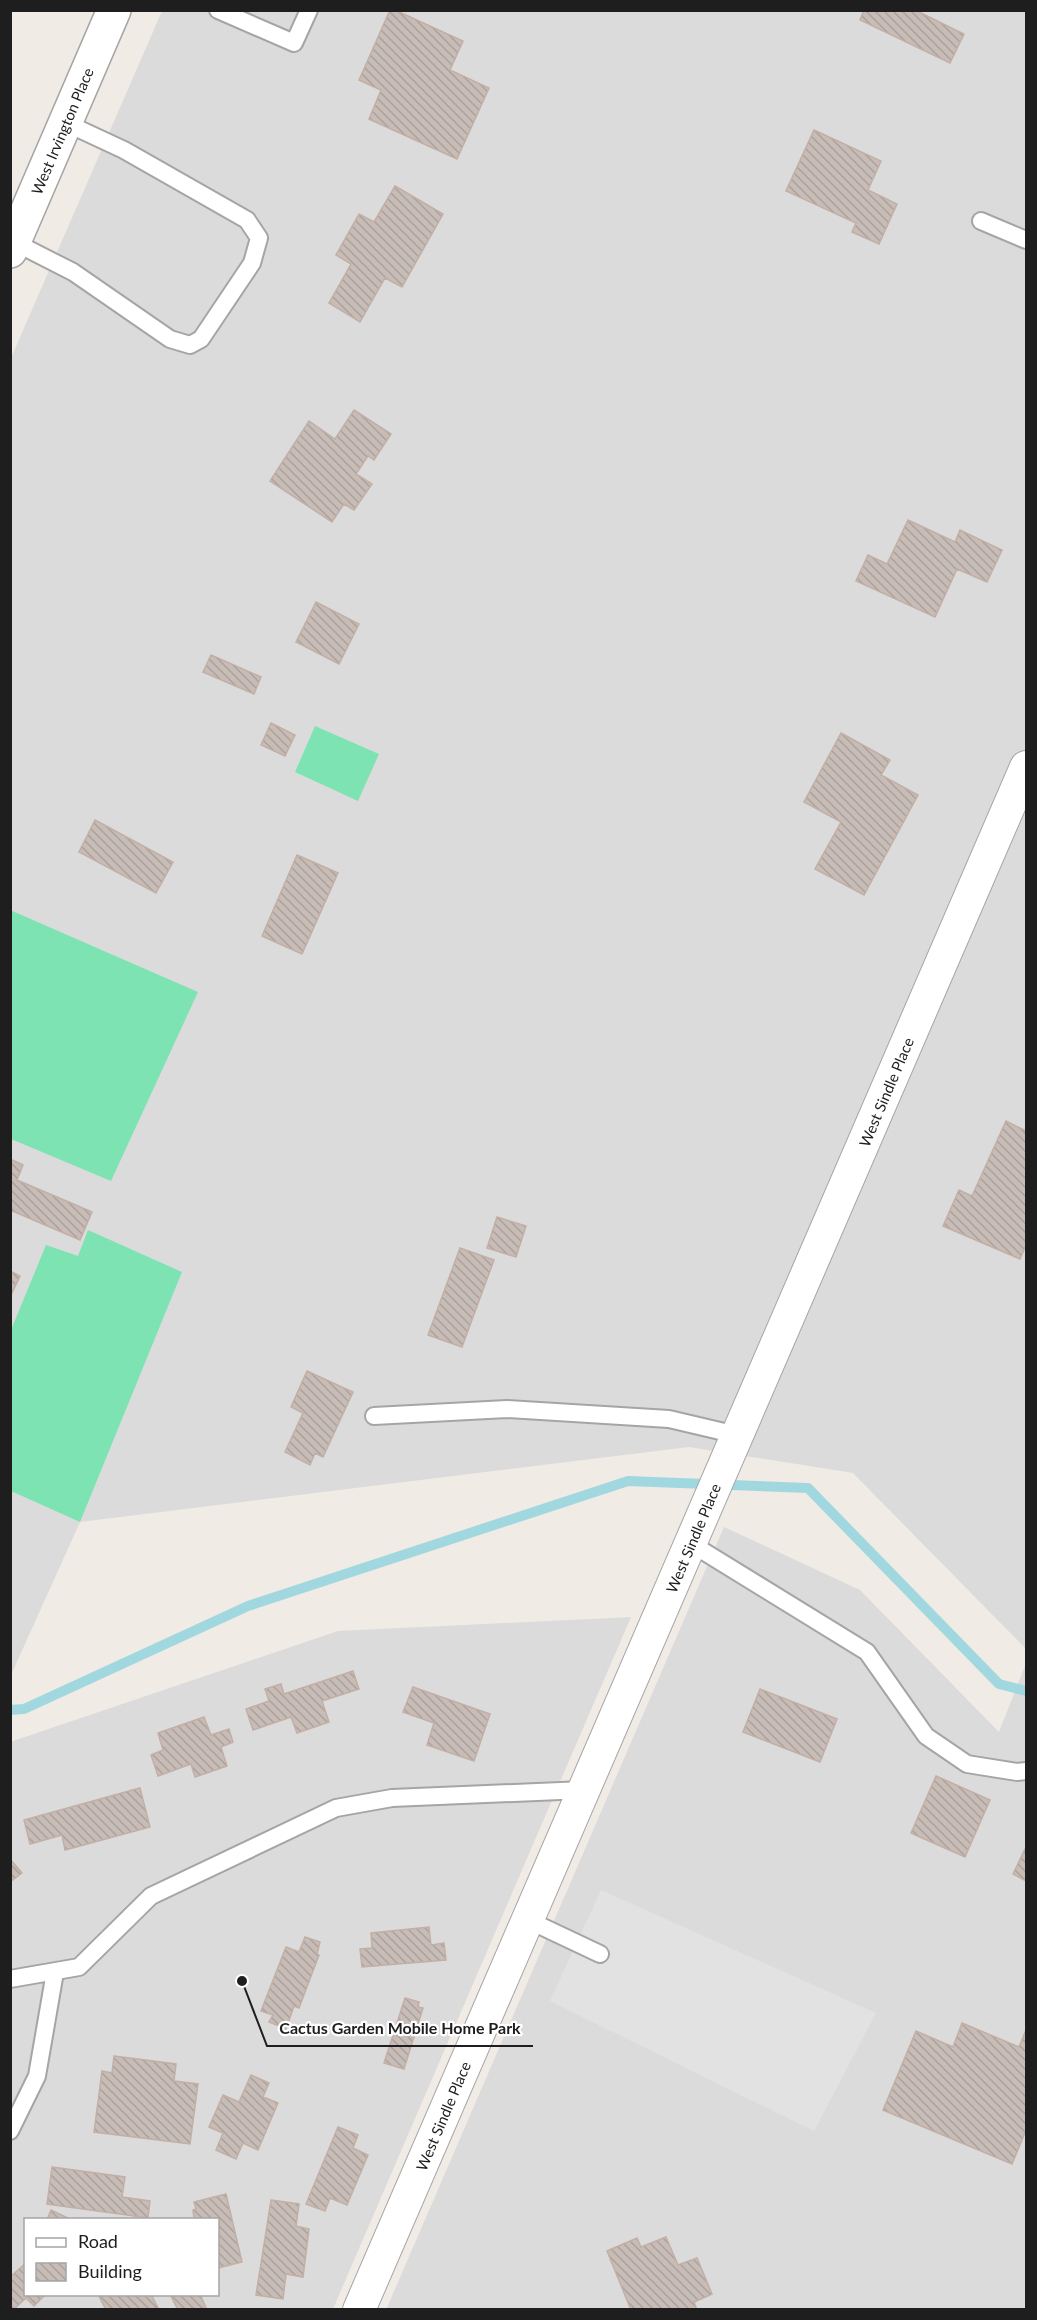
<svg xmlns="http://www.w3.org/2000/svg" width="1037" height="2320" viewBox="0 0 1037 2320" font-family="Lato,sans-serif">
	<style>
		.residential { fill: #dcdbdb; fill-rule: evenodd }
		.pitch { fill: #7de3b2 }
		.parking { fill: #e2e2e2 }
		.lines { fill: none; stroke-linecap: round; stroke-linejoin: round }
		.stream { stroke: #a1d8e0; stroke-width: 10 }
		.building { fill: url(#building-back-hatch); stroke: #c2afa5; stroke-width: 1.5 }
		.service-casing { stroke: #a5a5a5; stroke-width: 20 }
		.minor-casing { stroke: #a5a5a5; stroke-width: 34 }
		.tertiary-casing { stroke: #a5a5a5; stroke-width: 36 }
		.service { stroke: #fff; stroke-width: 16 }
		.minor { stroke: #fff; stroke-width: 32 }
		.tertiary { stroke: #fff; stroke-width: 33 }
		.labels { text-anchor: middle; dominant-baseline: central; stroke-width: 4.5; stroke-linejoin: round; paint-order: stroke }
		.street-label { font-size: 15px; fill: #1e1e1e; stroke: #fff }
		.leader { fill: none; stroke: #1e1e1e; stroke-width: 2 }
		.callout-dot { fill: #1e1e1e; stroke: #fff; stroke-width: 2 }
		.callout-label { font-size: 16px; text-anchor: middle; font-weight: bold; fill: #1e1e1e; stroke: #fff; stroke-width: 4.5; stroke-linejoin: round; paint-order: stroke }
	</style>
	<defs>
		<pattern id="building-back-hatch" width="6" height="6" patternUnits="userSpaceOnUse" patternTransform="scale(1.5)"><rect width="6" height="6" fill="#c8bcb7"/><path d="M-1 5l2 2M0 0l6 6M5-1l2 2" fill="none" stroke="#aba19d"/></pattern>
	</defs>
	<rect width="100%" height="100%" fill="#f0ebe4"/>
	<path class="residential" d="M162 11H1026V1649L853 1473 689 1447 80 1522 11 1675V358Z
		M724 1527 860 1590 999 1732 1026 1663V2309L386 2310Z
		M631 1617 333 2309H11L10 1742 338 1631ZM26 2220H218V2294H26Z"/>
	<path class="pitch" d="M315 726 379 754 358 801 295 772Z
		M10 910 198 992 111 1181 11 1139Z
		M88 1230 182 1272 80 1522 11 1491V1330L46 1245 78 1256Z"/>
	<path class="parking" d="M601 1890 876 2013 814 2131 550 2001Z"/>
	<g class="lines">
		<path class="stream" d="M10 1710 24 1709 248 1606 628 1481 808 1488 999 1684 1026 1691"/>
	</g>
	<path class="building" d="M390 10H395L463 41 450 70 489 88 457 159 369 119 381 90 359 80Z
		M864 10H915L964 34 950 63 860 20Z
		M814 130 881 161 868 190 897 204 879 244 852 232 856 223 786 191Z
		M395 186 443 214 402 287 385 278 360 322 329 303 351 264 336 255 359 214 374 222Z
		M354 410 391 434 374 460 368 456 356 474 372 484 354 510 344 504 332 522 270 481 309 421 335 439Z
		M908 520 955 542 960 530 1002 550 987 582 957 569 935 617 856 581 868 555 887 564Z
		M316 602 359 624 339 664 296 642Z
		M211 655 261 677 254 694 203 672Z
		M271 723 295 735 285 756 261 745Z
		M841 733 890 760 881 775 918 795 864 895 815 869 841 822 804 802Z
		M95 820 173 862 156 893 79 852Z
		M297 855 338 873 302 954 262 936Z
		M1006 1121 1026 1131V1245L1020 1259 943 1226 959 1190 972 1196Z
		M10 1159 23 1165 17 1180 92 1212 80 1240 10 1210Z
		M497 1217 526 1226 516 1257 487 1248Z
		M460 1248 494 1260 462 1347 428 1335Z
		M10 1271 20 1276 11 1295H10Z
		M307 1371 353 1392 323 1457 315 1453 310 1465 285 1452 303 1413 291 1407Z
		M353 1671 359 1689 322 1701 329 1722 297 1733 291 1717 253 1730 246 1709 269 1701 265 1689 281 1684 284 1694Z
		M413 1687 490 1714 474 1761 427 1745 434 1723 403 1712Z
		M760 1689 837 1719 820 1762 743 1732Z
		M204 1717 211 1735 229 1729 233 1742 221 1747 227 1766 195 1777 191 1764 158 1776 151 1755 163 1750 158 1733Z
		M936 1776 990 1800 965 1857 911 1833Z
		M140 1788 150 1827 65 1850 62 1835 30 1844 24 1820Z
		M1026 1847V1881L1013 1874Z
		M10 1859 22 1873 10 1882Z
		M429 1927 431 1945 444 1943 446 1960 362 1967 360 1949 372 1948 371 1933Z
		M305 1937 320 1942 317 1954 319 1955 299 2008 294 2006 286 2029 269 2022 273 2015 261 2011 286 1947 299 1952Z
		M405 1998 419 2002 418 2007 423 2008 404 2069 384 2063Z
		M962 2023 1019 2047 1026 2030V2130L1012 2164 883 2110 916 2031 953 2047Z
		M114 2056 176 2064 174 2081 198 2084 190 2144 94 2132 102 2071 112 2073Z
		M251 2075 269 2083 263 2097 278 2103 258 2150 243 2143 236 2159 216 2150 223 2133 209 2127 223 2095 239 2102Z
		M338 2127 358 2135 353 2148 368 2155 347 2205 330 2198 325 2211 306 2204Z
		M52 2167 125 2177 122 2197 150 2201 148 2218 47 2204Z
		M226 2194 242 2262 218 2268V2220L194 2219 193 2210 196 2209 194 2202Z
		M271 2200 299 2204 296 2226 309 2229 303 2277 286 2274 283 2299 256 2295Z
		M51 2210 72 2220H47Z
		M666 2237 678 2265 697 2258 712 2294 694 2302 697 2310H631L607 2251 637 2238 641 2247Z
		M26 2263V2294H46L34 2306 26 2298 13 2310H10V2277Z
		M98 2294H151L159 2310H106Z
		M170 2294H200L207 2310H178Z"/>
	<g class="lines">
		<g class="service-casing">
			<path id="service" d="M218 10 294 43 309 10
				M981 221 1026 240
				M14 242 73 272 170 339 190 345 201 339 252 263 259 238 247 220 124 150 66 123
				M374 1416 507 1409 669 1419 737 1435
				M690 1543 867 1652 926 1736 967 1764 1017 1772 1026 1771
				M528 1920 600 1954
				M10 1979 79 1967 151 1896 336 1808 392 1798 584 1790
				M10 2131 37 2076 55 1972"/>
		</g>
		<g class="minor-casing">
			<path id="minor" d="M359 2310 1026 767"/>
		</g>
		<g class="tertiary-casing">
			<path id="tertiary" d="M10 251 114 10"/>
		</g>
		<use href="#service" class="service"/>
		<use href="#minor" class="minor"/>
		<use href="#tertiary" class="tertiary"/>
	</g>
	<g class="labels">
		<g class="street-label">
			<text transform="translate(62 131) rotate(-67)">West Irvington Place</text>
			<text transform="translate(886 1092) rotate(-67)">West Sindle Place</text>
			<text transform="translate(693 1538) rotate(-67)">West Sindle Place</text>
			<text transform="translate(443 2116) rotate(-67)">West Sindle Place</text>
		</g>
	</g>
	<path class="leader" d="M242 1981L267 2046H533"/>
	<circle class="callout-dot" cx="242" cy="1981" r="6"/>
	<g class="callout-label">
		<text x="400" y="2034">Cactus Garden Mobile Home Park</text>
	</g>
	<rect width="1037" height="2320" fill="none" stroke="#1e1e1e" stroke-width="24"/>
	<rect x="24" y="2218" width="195" height="78" fill="#ffffff" stroke="#a5a5a5" stroke-width="1.5"/>
	<rect x="36" y="2238" width="30" height="9" fill="#ffffff" stroke="#a5a5a5" stroke-width="1.5"/>
	<text x="78" y="2248" font-size="18" fill="#1e1e1e">Road</text>
	<rect x="36" y="2263" width="30" height="18" fill="url(#building-back-hatch)" stroke="#a5a5a5" stroke-width="1.5"/>
	<text x="78" y="2278" font-size="18" fill="#1e1e1e">Building</text>
</svg>
